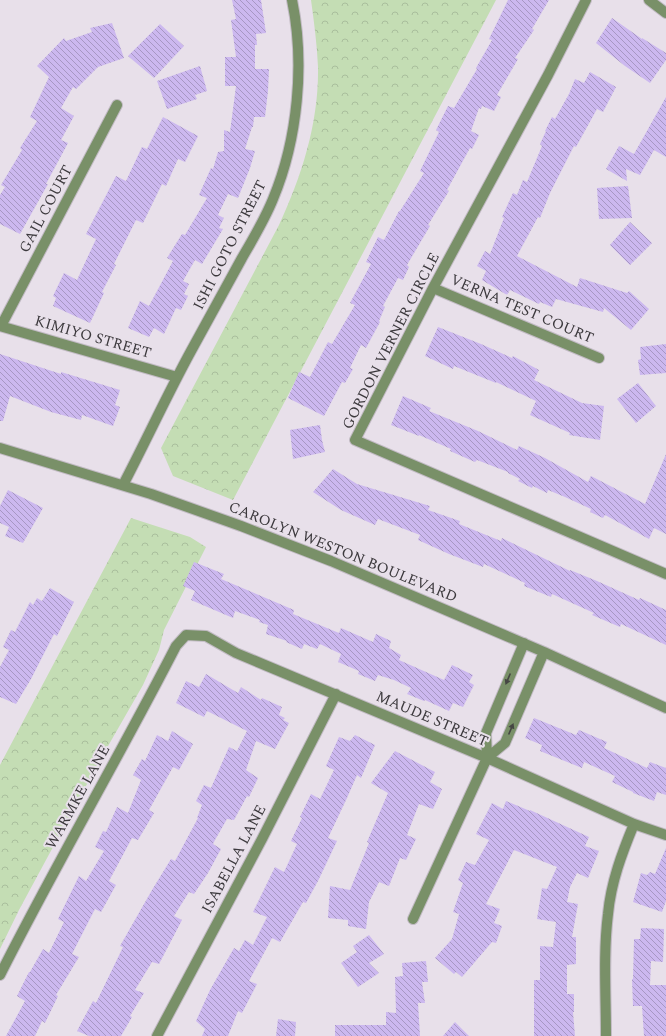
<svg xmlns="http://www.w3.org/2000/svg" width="666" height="1036" viewBox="0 0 666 1036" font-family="Spectral,serif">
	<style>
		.park { fill: url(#park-crowns) }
		.building { fill: url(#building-back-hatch) }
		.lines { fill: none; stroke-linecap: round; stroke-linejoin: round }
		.minor-casing { stroke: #c2bbc4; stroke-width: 12 }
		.minor { stroke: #799068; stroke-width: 10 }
		.oneway { fill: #454643 }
		.labels { text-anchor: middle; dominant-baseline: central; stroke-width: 4; stroke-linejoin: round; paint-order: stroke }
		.street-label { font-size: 15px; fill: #3c393d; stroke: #e8e0ea }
	</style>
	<defs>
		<pattern id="park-crowns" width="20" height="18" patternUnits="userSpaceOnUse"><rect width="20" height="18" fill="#c4ddb4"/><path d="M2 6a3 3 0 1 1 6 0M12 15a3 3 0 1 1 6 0" fill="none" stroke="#a9be9c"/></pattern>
		<pattern id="building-back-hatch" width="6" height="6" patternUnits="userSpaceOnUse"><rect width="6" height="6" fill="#ccb8ef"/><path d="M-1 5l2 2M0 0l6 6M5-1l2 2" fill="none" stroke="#a797c3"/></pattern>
	</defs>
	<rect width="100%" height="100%" fill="#e8e0ea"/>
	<path class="park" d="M311 0H496L233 500 173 476 161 448 279 225C302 176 319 122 318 67 317 44 314 22 311 0Z
		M131 518 190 537 206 547 164 630 159 650 143 685 100 760 19 910 0 949V765Z"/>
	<path class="building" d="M232 0H261L266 33 256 34 257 45H255V69H269L268 91 265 117H254L253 127H252L245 149 255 151 250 168 238 198 228 194 218 215 224 218 219 228 223 229 202 264 195 260 183 281 189 284 184 294 188 296 181 310 176 308 164 334 154 328 149 337 128 328 140 301 149 306 173 261 167 258 182 234 185 235 207 198 199 195 211 168 213 169 218 152 224 151V130L230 132 236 86H225V57H236L231 20 236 19Z
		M508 0H549L532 29 534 30 515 58 518 59 497 95 501 97 494 111 482 106 481 109 479 108 471 131 479 135 472 149 470 148 447 190 449 191 428 225 430 226 407 265 409 267 403 280 398 278 383 306 385 307 379 321 380 322 366 348 361 345 350 368 353 369 345 383 342 382 324 416 288 398 299 372 310 377 328 342 332 344 355 305 350 303 371 264 366 262 378 237 384 240 399 211H400L424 173 420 171 439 132 436 130 448 106 454 108 477 69 476 68 492 40 489 39Z
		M612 18 642 39V38L666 53V60L650 83 625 66 596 43Z
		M112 23 124 58 98 67 76 89 73 87 61 108 74 116 61 140 68 143 46 184H48L20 234 0 224V195L5 187 1 185 22 150 20 148 37 121 30 117 49 77 37 66 64 38 66 41 92 32 90 28Z
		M160 24 184 46 154 78 128 56Z
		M200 66 207 91 195 95 197 99 167 109 157 81Z
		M590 72 616 87 603 112 597 109 576 147 574 146 550 193 540 218 538 217 517 256 577 287 580 278 627 293 629 291 649 309 631 330 604 308 603 312 556 299 552 307 540 302 539 304 510 290 507 295 482 280 486 271 477 266 485 251 490 254 504 218 502 217 513 193 517 195 523 180 527 182 542 146 540 144 546 131H545L552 117 555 119 569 94 575 79 584 83Z
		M666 97V157L654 150 640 175 626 169 627 181 606 169 619 146 634 154Z
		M163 117 198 136 185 162 178 159 166 186 162 184 143 223 136 220 114 264 116 265 102 292 104 293 90 323 53 306 56 298 53 296 64 273 77 280 96 239 86 234 116 176 126 181 142 147 147 149Z
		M628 186 632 218 599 219 597 188Z
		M630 222 652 243 630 265 610 245Z
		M438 327 481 344 512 358 513 356 539 370 534 380 582 403 604 406 600 440 569 435 570 433 530 415 536 401 496 382V383L454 366 453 369 425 356Z
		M666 344V373L640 375 638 360 641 359 640 347Z
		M0 354 61 374V372L120 390 115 405 120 407 113 426 82 415 81 420 51 412 10 396 3 421H0Z
		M638 383 656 406 636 423 617 399Z
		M403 396 431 408 429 411 478 431 517 450 519 446 545 458 588 482 591 476 645 504 666 454V534L654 528 649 539 605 515 603 518 590 512 591 509 565 497 548 490 547 493 533 486 532 488 518 481 520 479 508 473V472L477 460 475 462 450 451 451 449 419 435V436L391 425Z
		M320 425 322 440 325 452 293 459 290 430Z
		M333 469 357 484 430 506 428 510 460 521 459 524 501 541 502 538 570 571V570L597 581 639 600 640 598 666 610V645L621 624 620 627 592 615 594 613 552 594 551 597 524 586 525 583 484 564 483 567 449 554 418 540 420 535 378 519 375 525 341 510 313 492Z
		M8 490 43 508 23 543 5 536 9 527 0 523V506Z
		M194 562 224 574 221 579 294 610 293 614 339 633 341 628 373 642 376 634 391 641 389 648 401 655 399 660 444 680 452 665 473 675 469 682 474 685 463 707 453 703 449 711 425 700 424 701 407 694 411 688 394 680 378 675 375 681 358 674 359 671 338 662 341 654 320 644 317 649 304 644 302 649 286 642 287 641 266 634 268 625 259 622 260 620 235 611 233 618 191 600 195 591 183 586Z
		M50 588 74 602 57 636 54 634 31 679 16 704 0 697V667L9 650 3 647 11 630 15 632 30 602 33 605 37 598 42 601Z
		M206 674 238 693 241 687 261 700 262 698 282 707 279 715 285 718 283 720 289 723 275 749 256 741 246 770 258 778 249 797 247 796 234 820 227 819 215 840 213 844 221 849 208 873 194 894 189 892 174 916 182 920 159 964 152 962 135 990 144 993 130 1016 132 1017 121 1036H89L77 1031 93 1001 96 1003 123 947 120 946 152 890 171 859 175 861 198 818H197L202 805 196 801 204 785 211 788 229 747 237 751 247 731 207 711 204 717 176 703 186 681 199 687Z
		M534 718 576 735 579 730 607 742 604 748 647 768 650 762 666 768V795L657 792 654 801 633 793V792L612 782 615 776 584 762 582 768 540 751 542 745 525 738Z
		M172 731 193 744 179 770 173 767 149 810 154 813 138 840 132 838 109 881 116 885 101 912 95 909 72 954 79 957 56 995 58 996 45 1023 42 1021 35 1036H6L25 1001 17 996 29 972H30L43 949 49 953 64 922 58 919 79 876 86 881 104 851 95 847 103 831 106 832 117 807 128 813 141 780 133 775 142 759 145 761 157 735 168 741Z
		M355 735 375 745 361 778 357 775 347 798 328 838 337 841 318 881 306 903 303 902 280 942 272 938 249 981 257 984 242 1013 238 1011 228 1036H202L205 1029 196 1021 210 990 234 948 239 951 245 940 253 945 267 917 253 912 275 867 284 872 297 844 291 841 302 818 300 817 311 794 320 799 334 770 326 766 339 737 350 741Z
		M395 751 435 772 430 782 442 789 433 809 419 804 407 835 416 839 406 860 400 858 389 886 379 882 369 902 366 929 348 926V920L328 918 330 886 350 890 369 843 367 842 388 793 371 783Z
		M506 801 530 811V810L589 837 585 846 599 851 588 878 577 873 570 887 567 902 578 904 572 937H576V964L567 965V994H574V1012H573L575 1036H534V980H540V946L553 947 556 922 537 919 542 888 547 889 557 867 514 850 486 904 500 909 494 923 502 926 496 943 492 942 462 977 456 972 454 974 435 958 452 939 459 914 453 912 463 883 458 880 466 862 475 865 489 840 476 834 492 803 503 809Z
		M666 848V901L662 912 633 902 641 873 647 875 650 872 655 874Z
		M641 928 664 929 663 962 651 961 650 985H666V1036H644L642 1006H633L632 979H633L634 939H640Z
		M369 935 384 954 369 963 379 973 358 987 341 963 357 952 353 946Z
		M426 961 428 982H422L425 1003H418L420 1036H335V1025H386V1012L396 1013 395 977 403 976 402 963Z
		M278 1019 296 1022 295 1036H276Z
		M455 1022 469 1036H443Z"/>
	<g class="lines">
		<g class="minor-casing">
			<path id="minor" d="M586 0 548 75 433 288 355 440 666 574
				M649 0 666 13
				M433 288 599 358
				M0 326 177 377
				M1 326 117 105
				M0 448 151 494 241 526 331 561 544 652 666 708
				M123 485C146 441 167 395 191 351 208 320 225 289 242 258 253 239 265 219 273 199 298 139 305 63 292 0
				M487 758 505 743 544 652
				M413 919 487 758 486 733 524 643
				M0 975C56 864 119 757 176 646L186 635 206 636 236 653 487 758 634 824 666 835
				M157 1036 262 839 336 694
				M606 1036C606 996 603 954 608 914 611 882 622 853 634 824"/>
		</g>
		<use href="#minor" class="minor"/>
	</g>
	<defs><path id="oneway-solid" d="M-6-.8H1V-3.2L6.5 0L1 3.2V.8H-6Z"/></defs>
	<g class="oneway">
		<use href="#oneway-solid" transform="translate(508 679) rotate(113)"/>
		<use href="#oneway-solid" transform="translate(511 729) rotate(-67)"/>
	</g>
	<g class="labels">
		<g class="street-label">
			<text transform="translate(46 209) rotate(-62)">GAIL COURT</text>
			<text transform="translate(230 245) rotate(-63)">ISHI GOTO STREET</text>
			<text transform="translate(522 309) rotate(23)">VERNA TEST COURT</text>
			<text transform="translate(93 337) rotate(16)">KIMIYO STREET</text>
			<text transform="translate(391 341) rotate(-63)">GORDON VERNER CIRCLE</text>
			<text transform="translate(343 552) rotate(22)">CAROLYN WESTON BOULEVARD</text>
			<text transform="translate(432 719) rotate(23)">MAUDE STREET</text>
			<text transform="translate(78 797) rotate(-61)">WARMKE LANE</text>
			<text transform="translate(234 859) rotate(-62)">ISABELLA LANE</text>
		</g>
	</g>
</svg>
